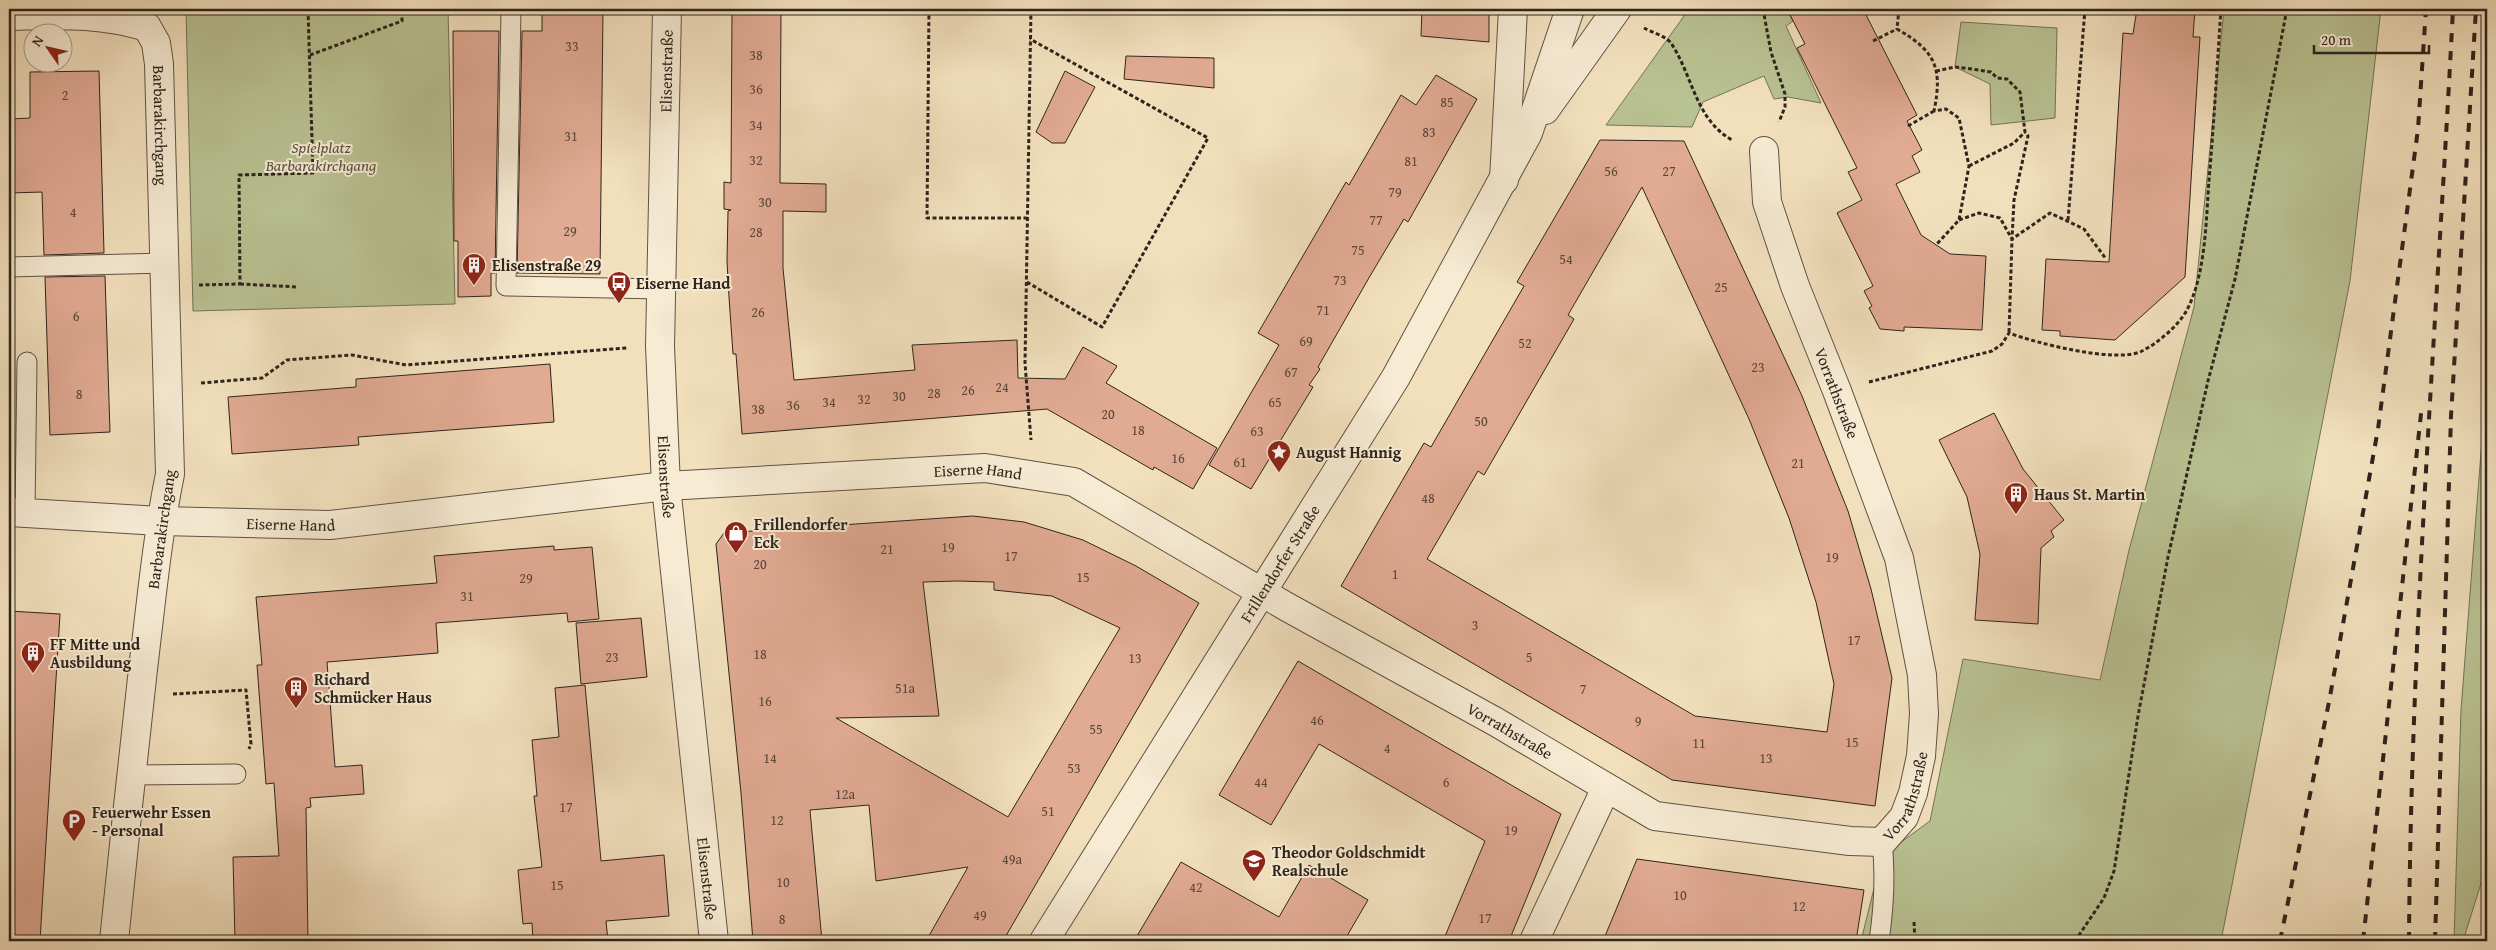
<svg xmlns="http://www.w3.org/2000/svg" width="2496" height="950" viewBox="0 0 2496 950" font-family="'Gentium Book Plus',serif">
	<style>
		.green { fill: #b9c292; stroke: #747357 }
		.building { fill: #e1aa93; stroke: #2e241c; fill-rule: evenodd }
		.lines { fill: none; stroke-linecap: round; stroke-linejoin: round }
		.service-casing { stroke: #5f5344; stroke-width: 21 }
		.minor-casing { stroke: #5f5344; stroke-width: 30 }
		.tertiary-casing { stroke: #5f5344; stroke-width: 30 }
		.path { stroke: #2e241c; stroke-width: 3; stroke-dasharray: 4 2.5; stroke-linecap: butt }
		.service { stroke: #f7ebd4; stroke-width: 19 }
		.minor { stroke: #f7ebd4; stroke-width: 28 }
		.tertiary { stroke: #f7ebd4; stroke-width: 28 }
		.rail { stroke: #2e241c; stroke-width: 4; stroke-dasharray: 9 9; stroke-linecap: butt }
		.labels { text-anchor: middle; dominant-baseline: central; stroke-width: 4; stroke-linejoin: round; paint-order: stroke }
		.number-label { font-size: 14px; fill: #5b463a }
		.street-label { font-size: 16px; fill: #2e241c; stroke: #f7ebd4 }
		.park-label { font-size: 16px; font-style: italic; fill: #58533f; stroke: #f7ebd4 }
		.poi-label { font-size: 16px; font-weight: bold; fill: #2e241c; stroke: #f7ebd4; text-anchor: start }
	</style>
	<rect width="100%" height="100%" fill="#f2e0bd"/>
	<filter id="stains"><feTurbulence type="fractalNoise" baseFrequency=".004" numOctaves="4"/><feColorMatrix values="0 0 0 0 .2 0 0 0 0 .09 0 0 0 0 .02 0 0 0 .5 -.17"/></filter>
	<radialGradient id="worn" r=".72"><stop offset=".6" stop-color="#630" stop-opacity="0"/><stop offset="1" stop-color="#630" stop-opacity=".3"/></radialGradient>
	<path class="green" d="M186 9H448L455 304 193 311Z
		M1689 9H1786L1793 21 1786 26 1821 103 1788 97 1774 99 1764 76 1703 102 1692 127 1606 125Z
		M2224 9H2381L2350 281 2221 941H1861L1882 856 1930 821 1963 659 2100 680 2129 550 2194 307Z
		M1961 22 2057 28 2055 118 1991 125 1990 84 1955 67Z
		M2487 375V864L2463 941H2454L2461 710Z"/>
	<path class="building" d="M542 9H603L600 274 517 273 522 31H542Z
		M732 9H781L780 183 826 184V212L783 211V268L794 380 915 370 912 345 1017 340 1018 378 1065 379 1083 347 1117 366 1106 383 1217 448 1193 489 1154 467 1153 470 1047 409 742 434 736 354H733L729 297 727 261 728 211 731 210 724 209V182L731 183Z
		M1422 9H1489V42L1421 36Z
		M1787 9H1863L1917 115 1907 121 1922 150 1912 156 1920 172 1896 184 1921 235 1950 254 1986 256 1982 330 1904 327V331L1880 329 1869 308 1872 306 1864 291 1873 286 1837 213 1862 200 1848 172 1857 168 1797 48 1805 44Z
		M2137 9H2195L2193 37H2200L2185 277 2115 340 2060 336V331L2042 330 2046 259 2109 262 2123 33 2133 34Z
		M453 31H499L495 273H491V296L458 297V241H454Z
		M1126 56 1214 58V88L1124 79Z
		M99 71 104 253 44 255 42 192 9 193V119L30 118V72Z
		M1065 71 1095 87 1065 143H1052L1036 132Z
		M1436 75 1477 99 1408 222 1404 219 1370 276 1318 367 1320 369 1309 385 1313 387 1251 489 1209 465 1279 345 1258 333 1346 182 1349 185 1401 95 1416 105Z
		M1600 140 1684 141 1802 396 1848 511 1871 589 1892 678 1875 806 1672 780 1341 586 1424 443 1431 447 1524 286 1517 282ZM1642 187 1749 419 1789 518 1816 602 1834 684 1827 732 1695 716 1427 559 1478 471 1484 475 1574 319 1568 315Z
		M105 276 110 432 50 435 45 277Z
		M550 364 554 422 358 437 359 445 232 454 228 397 356 387V379Z
		M1994 413 2023 469 2064 520 2051 531 2054 537 2041 548 2038 624 1975 620 1980 554 1967 497 1939 440Z
		M973 516 1024 522 1083 540 1136 566 1199 603 1003 941H926L968 867 876 881 869 805 810 810 822 941H753L741 793 716 544 724 533ZM957 581 994 582V590L1052 596 1120 628 1008 817 836 718 939 716 923 582Z
		M554 546V550L592 547 599 619 568 622 567 613 436 623 438 653 327 662 335 767 362 765 364 794 310 798 311 807 306 808 308 941H235L233 857 279 856 274 783 266 784 257 665H262L256 597 437 583 434 556Z
		M9 611 60 614 40 941H9Z
		M641 618 647 677 581 684 576 623Z
		M1298 661 1561 814 1509 941H1443L1485 841 1319 744 1271 825 1219 795Z
		M585 685 601 861 664 855 669 916 606 921 608 941H533L532 923 523 924 518 870 542 867 534 796H537L532 740 559 737 555 688Z
		M1637 859 1864 890 1856 941H1603Z
		M1181 862 1279 917 1309 865 1368 900 1344 941H1134Z"/>
	<g class="lines">
		<g class="service-casing">
			<path id="service" d="M511 9 506 286 661 289
				M9 267 165 263
				M25 513 27 362
				M131 775 236 774
				M1879 941C1884 907 1886 877 1882 842"/>
		</g>
		<g class="minor-casing">
			<g id="minor">
				<path id="s1" d="M9 16C60 15 98 12 147 27L156 43 159 64 170 474C157 538 151 604 143 669 133 760 123 850 114 941"/>
				<path d="M1504 180 1513 9"/>
				<path id="s2" d="M9 512 160 521 330 525 666 486 985 468 1074 482 1287 607 1496 722 1655 816 1850 841 1882 842 1904 817 1913 793 1921 756 1924 714 1922 675 1899 558 1837 391 1795 286 1767 202 1764 151"/>
				<path d="M1534 941 1606 788"/>
			</g>
		</g>
		<g class="tertiary-casing">
			<g id="tertiary">
				<path id="s3" d="M667 9 660 346 666 486 714 941"/>
				<path d="M1545 110 1617 9"/>
				<path id="s4" d="M1044 941 1396 377 1528 133 1570 9"/>
			</g>
		</g>
		<path class="path" d="M929 9 927 218H1027
			M1031 9 1025 363 1031 440
			M1763 9 1771 52 1785 94V107L1779 122
			M1899 9 1897 29C1935 51 1943 67 1934 111L1946 109 1959 118 1969 166 1959 220 1936 245
			M1644 28C1651 32 1666 36 1671 43 1693 76 1695 119 1732 140
			M1873 41 1897 29
			M310 55 402 21V9
			M1936 71 1955 67 1972 69 1991 72 1997 78 2007 79 2020 92 2025 132 2028 136 2014 200 2012 239 2050 213 2084 229 2106 259
			M1908 126 1934 111
			M1969 166 2014 143 2025 132
			M1959 220 1979 213 2000 218 2012 239 2009 333
			M2068 220 2085 9
			M1027 282 1102 327 1208 138 1030 39
			M240 284 298 287
			M199 285 240 284 239 175 313 173 308 9
			M1869 382 1992 351 2002 344 2009 333C2036 343 2117 364 2142 351 2158 343 2178 326 2187 310 2206 273 2206 220 2209 180 2214 123 2217 66 2221 9
			M201 383 262 378 287 360 352 355 406 365 627 348
			M173 694 246 690 251 744 249 749
			M1914 922 1915 941
			M2075 941 2104 898 2114 871 2138 716 2168 557 2208 381 2235 279 2287 9"/>
		<use href="#service" class="service"/>
		<use href="#minor" class="minor"/>
		<use href="#tertiary" class="tertiary"/>
		<path class="rail" d="M2280 941 2329 702 2378 429 2418 129 2426 9
			M2363 941 2422 405
			M2409 941C2411 630 2437 320 2453 9
			M2435 941 2451 416 2476 9"/>
	</g>
	<defs>
		<g id="building-pin" transform="scale(1.25)"><path d="M0 17L-7.5 6A9.5 9.5 0 1 1 7.5 6Z" fill="#8f2418" stroke="#f7ebd4"/><path d="M-4-6H4V6H1V3H-1V6H-4ZM-2.5-4.3h1.7v1.8h-1.7ZM.8-4.3h1.7v1.8H.8ZM-2.5-1h1.7V.8h-1.7ZM.8-1h1.7V.8H.8Z" fill="#fff"/></g>
		<g id="bus-pin" transform="scale(1.25)"><path d="M0 17L-7.5 6A9.5 9.5 0 1 1 7.5 6Z" fill="#8f2418" stroke="#f7ebd4"/><path d="M-5-6H5V4H4V6H2V4H-2V6H-4V4H-5ZM-3.5-4V0h7V-4ZM-3.5 1.2v1.5H-2V1.2ZM2 1.2v1.5H3.5V1.2Z" fill="#fff"/></g>
		<g id="sight-pin" transform="scale(1.25)"><path d="M0 17L-7.5 6A9.5 9.5 0 1 1 7.5 6Z" fill="#8f2418" stroke="#f7ebd4"/><path d="M0-6L1.8-2.2L6-1.7L2.9 1.2L3.7 5.4L0 3.3L-3.7 5.4L-2.9 1.2L-6-1.7L-1.8-2.2Z" fill="#fff"/></g>
		<g id="shop-pin" transform="scale(1.25)"><path d="M0 17L-7.5 6A9.5 9.5 0 1 1 7.5 6Z" fill="#8f2418" stroke="#f7ebd4"/><path d="M-5-2.5h2.3a2.7 3.5 0 0 1 5.4 0H5L5.5 6h-11ZM-1.5-2.5h3a1.5 2.3 0 0 0-3 0Z" fill="#fff"/></g>
		<g id="parking-pin" transform="scale(1.25)"><path d="M0 17L-7.5 6A9.5 9.5 0 1 1 7.5 6Z" fill="#8f2418" stroke="#f7ebd4"/><path d="M-3.5-5.5H1a3.5 3.5 0 0 1 0 7H-1V5.5H-3.5ZM-1-3.4V-.6H.8a1.4 1.4 0 0 0 0-2.8Z" fill="#fff"/></g>
		<g id="school-pin" transform="scale(1.25)"><path d="M0 17L-7.5 6A9.5 9.5 0 1 1 7.5 6Z" fill="#8f2418" stroke="#f7ebd4"/><path d="M0-5L7-2L0 1L-7-2ZM-4 1L0 2.5L4 1V4Q0 6-4 4Z" fill="#fff"/></g>
	</defs>
	<g fill-rule="evenodd">
		<use href="#building-pin" x="474" y="265"/>
		<use href="#bus-pin" x="619" y="283"/>
		<use href="#sight-pin" x="1279" y="452"/>
		<use href="#building-pin" x="2016" y="494"/>
		<use href="#shop-pin" x="736" y="533"/>
		<use href="#building-pin" x="33" y="653"/>
		<use href="#building-pin" x="296" y="688"/>
		<use href="#parking-pin" x="74" y="821"/>
		<use href="#school-pin" x="1254" y="861"/>
	</g>
	<g class="labels">
		<g class="number-label">
			<text x="572" y="46">33</text>
			<text x="756" y="55">38</text>
			<text x="756" y="89">36</text>
			<text x="65" y="95">2</text>
			<text x="1447" y="102">85</text>
			<text x="756" y="125">34</text>
			<text x="1429" y="132">83</text>
			<text x="571" y="136">31</text>
			<text x="756" y="160">32</text>
			<text x="1411" y="161">81</text>
			<text x="1611" y="171">56</text>
			<text x="1669" y="171">27</text>
			<text x="1395" y="192">79</text>
			<text x="765" y="202">30</text>
			<text x="73" y="212">4</text>
			<text x="1376" y="220">77</text>
			<text x="570" y="231">29</text>
			<text x="756" y="232">28</text>
			<text x="1358" y="250">75</text>
			<text x="1566" y="259">54</text>
			<text x="1340" y="280">73</text>
			<text x="1721" y="287">25</text>
			<text x="1323" y="310">71</text>
			<text x="758" y="312">26</text>
			<text x="76" y="316">6</text>
			<text x="1306" y="341">69</text>
			<text x="1525" y="343">52</text>
			<text x="1758" y="367">23</text>
			<text x="1291" y="372">67</text>
			<text x="1002" y="387">24</text>
			<text x="968" y="390">26</text>
			<text x="934" y="393">28</text>
			<text x="79" y="394">8</text>
			<text x="899" y="396">30</text>
			<text x="864" y="399">32</text>
			<text x="829" y="402">34</text>
			<text x="1275" y="402">65</text>
			<text x="793" y="405">36</text>
			<text x="758" y="409">38</text>
			<text x="1108" y="414">20</text>
			<text x="1481" y="421">50</text>
			<text x="1138" y="430">18</text>
			<text x="1257" y="431">63</text>
			<text x="1178" y="458">16</text>
			<text x="1240" y="462">61</text>
			<text x="1798" y="463">21</text>
			<text x="1428" y="498">48</text>
			<text x="948" y="547">19</text>
			<text x="887" y="549">21</text>
			<text x="1011" y="556">17</text>
			<text x="1832" y="557">19</text>
			<text x="760" y="564">20</text>
			<text x="1395" y="574">1</text>
			<text x="1083" y="577">15</text>
			<text x="526" y="578">29</text>
			<text x="467" y="596">31</text>
			<text x="1475" y="625">3</text>
			<text x="1854" y="640">17</text>
			<text x="760" y="654">18</text>
			<text x="612" y="657">23</text>
			<text x="1529" y="657">5</text>
			<text x="1135" y="658">13</text>
			<text x="905" y="688">51a</text>
			<text x="1583" y="689">7</text>
			<text x="765" y="701">16</text>
			<text x="1317" y="720">46</text>
			<text x="1638" y="721">9</text>
			<text x="1096" y="729">55</text>
			<text x="1852" y="742">15</text>
			<text x="1699" y="743">11</text>
			<text x="1387" y="748">4</text>
			<text x="770" y="758">14</text>
			<text x="1766" y="758">13</text>
			<text x="1074" y="768">53</text>
			<text x="1261" y="782">44</text>
			<text x="1446" y="782">6</text>
			<text x="845" y="794">12a</text>
			<text x="566" y="807">17</text>
			<text x="1048" y="811">51</text>
			<text x="777" y="820">12</text>
			<text x="1511" y="830">19</text>
			<text x="1012" y="859">49a</text>
			<text x="783" y="882">10</text>
			<text x="557" y="885">15</text>
			<text x="1196" y="887">42</text>
			<text x="1680" y="895">10</text>
			<text x="1799" y="906">12</text>
			<text x="980" y="915">49</text>
			<text x="1485" y="918">17</text>
			<text x="782" y="919">8</text>
		</g>
		<g class="street-label">
			<text transform="translate(666 71) rotate(-89)">Elisenstraße</text>
			<text stroke="none"><textPath href="#s1" startOffset="240">Barbarakirchgang</textPath></text>
			<text transform="translate(1837 393) rotate(69)">Vorrathstraße</text>
			<text stroke="none"><textPath href="#s2" startOffset="972">Eiserne Hand</textPath></text>
			<text stroke="none"><textPath href="#s3" startOffset="468">Elisenstraße</textPath></text>
			<text stroke="none"><textPath href="#s2" startOffset="282">Eiserne Hand</textPath></text>
			<text transform="translate(161 529) rotate(-82)">Barbarakirchgang</text>
			<text stroke="none"><textPath href="#s4" startOffset="445">Frillendorfer Straße</textPath></text>
			<text stroke="none"><textPath href="#s2" startOffset="1571">Vorrathstraße</textPath></text>
			<text stroke="none"><textPath href="#s2" startOffset="2021">Vorrathstraße</textPath></text>
			<text stroke="none"><textPath href="#s3" startOffset="872">Elisenstraße</textPath></text>
		</g>
		<g class="park-label">
			<text x="321" y="147">Spielplatz<tspan x="321" dy="18">Barbarakirchgang</tspan></text>
		</g>
		<g class="poi-label">
			<text x="492" y="265">Elisenstraße 29</text>
			<text x="636" y="283">Eiserne Hand</text>
			<text x="1296" y="452">August Hannig</text>
			<text x="2034" y="494">Haus St. Martin</text>
			<text x="754" y="524">Frillendorfer<tspan x="754" dy="18">Eck</tspan></text>
			<text x="50" y="644">FF Mitte und<tspan x="50" dy="18">Ausbildung</tspan></text>
			<text x="314" y="679">Richard<tspan x="314" dy="18">Schmücker Haus</tspan></text>
			<text x="92" y="812">Feuerwehr Essen<tspan x="92" dy="18">- Personal</tspan></text>
			<text x="1272" y="852">Theodor Goldschmidt<tspan x="1272" dy="18">Realschule</tspan></text>
		</g>
	</g>
	<rect width="2496" height="950" fill="none" stroke="#f2e0bd" stroke-width="30"/>
	<rect x="10" y="10" width="2476" height="930" fill="none" stroke="#2e241c" stroke-width="2.5"/>
	<rect x="15" y="15" width="2466" height="920" fill="none" stroke="#2e241c"/>
	<g transform="translate(48 48) rotate(304)"><circle r="24" fill="#f7ebd4" stroke="#a79b8a"/>
	<path d="M0-4L9 19L0 12L-9 19Z" fill="#8f2418"/>
	<text y="-8" font-size="14" font-weight="bold" text-anchor="middle" fill="#2e241c">N</text>
	</g>
	<path d="M2314 45v8h115v-8" fill="none" stroke="#2e241c" stroke-width="2.5"/>
	<text x="2321" y="45" font-size="15" fill="#2e241c" stroke="#f7ebd4" stroke-width="4" paint-order="stroke">20 m</text>
	<rect width="100%" height="100%" filter="url(#stains)"/>
	<rect width="100%" height="100%" fill="url(#worn)"/>
</svg>
